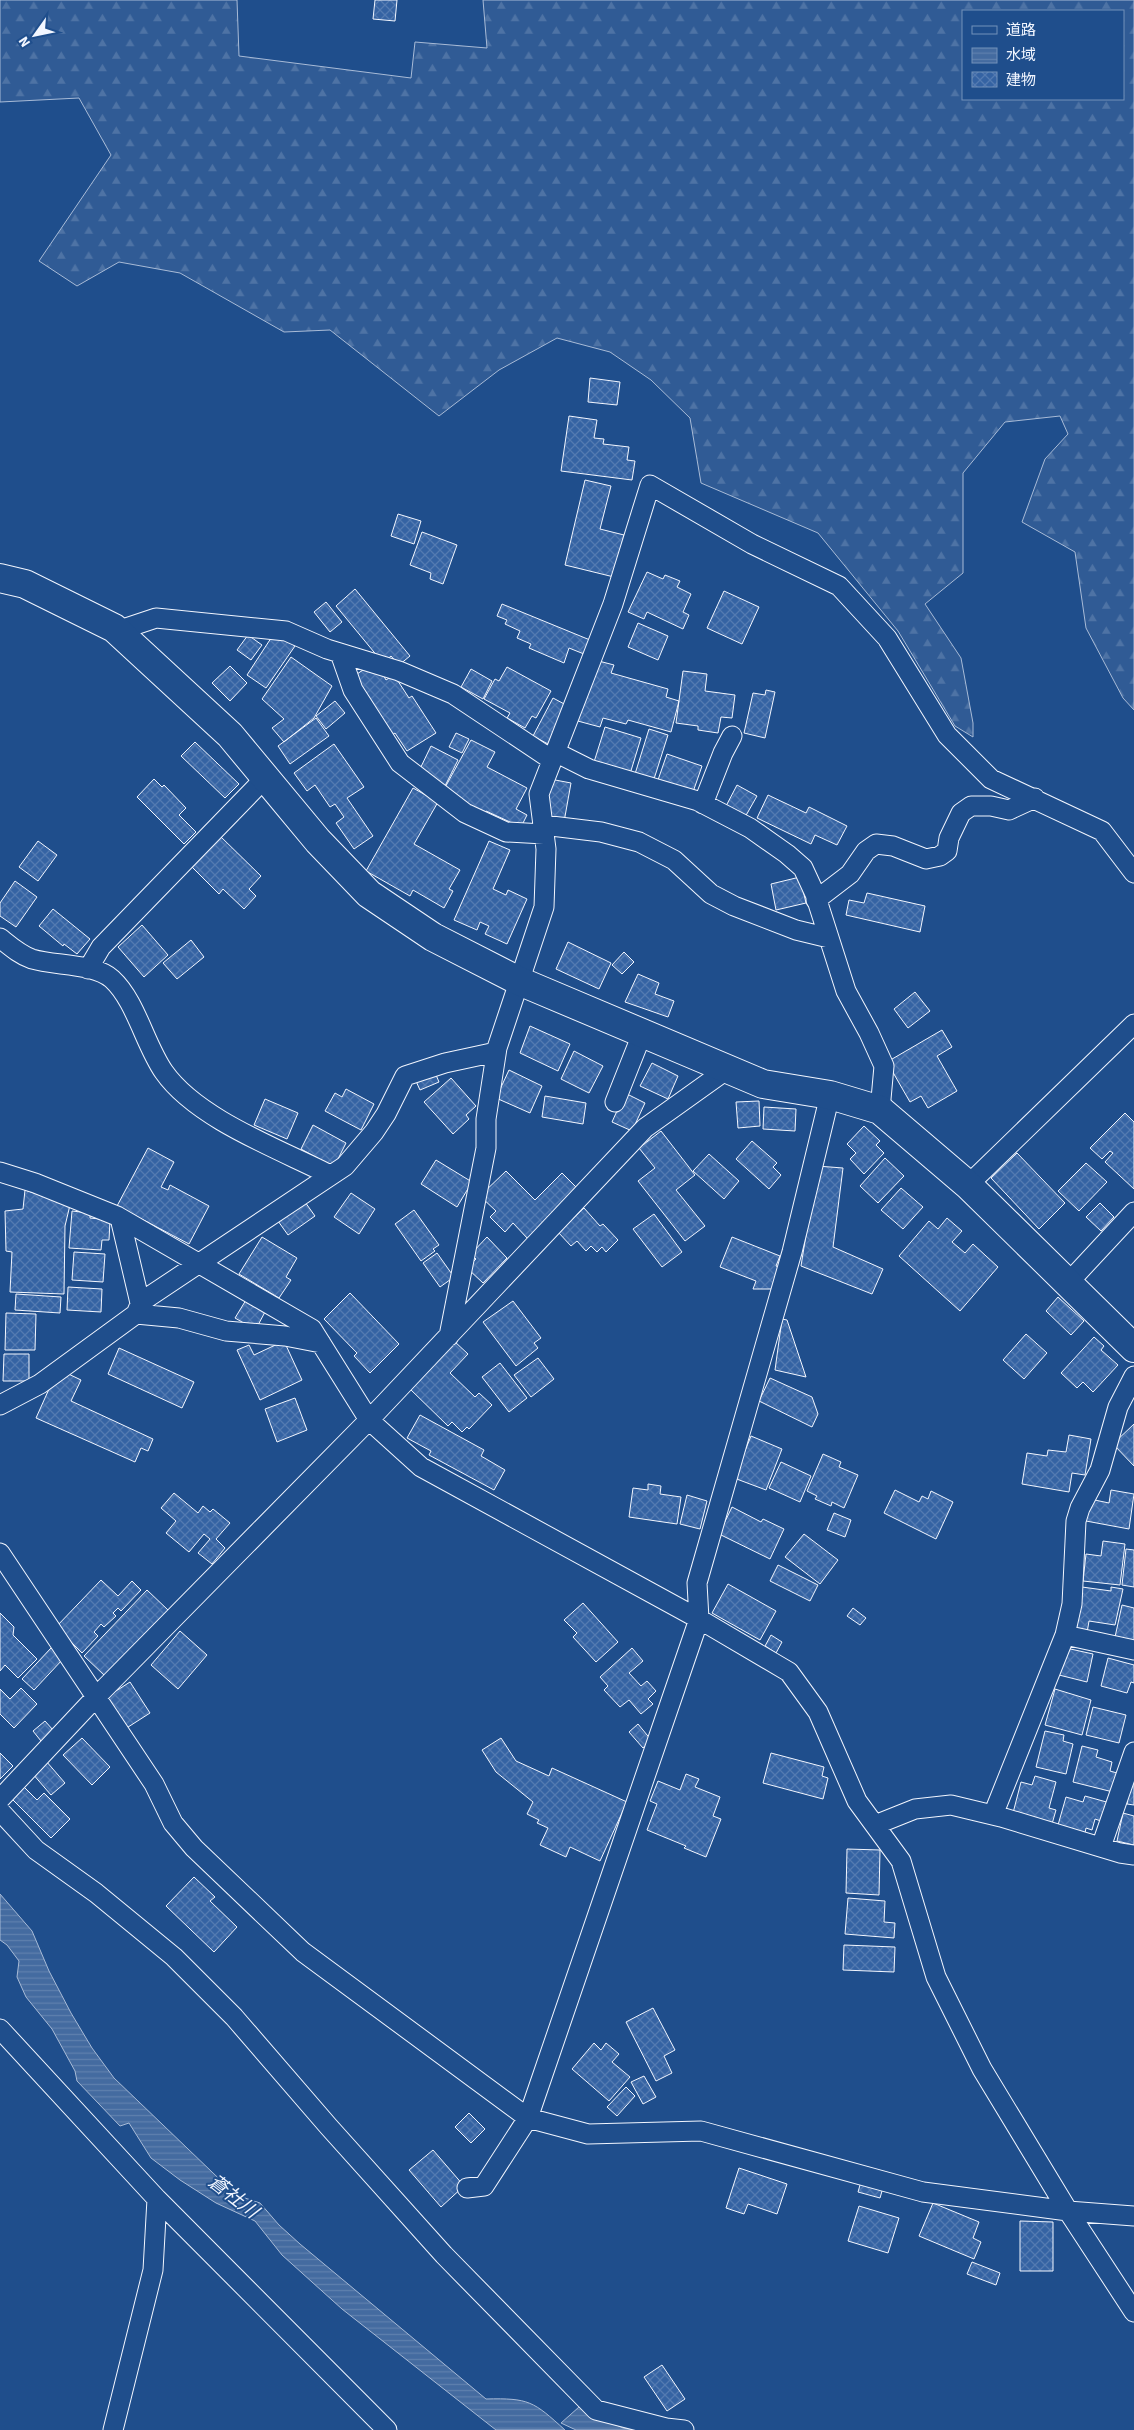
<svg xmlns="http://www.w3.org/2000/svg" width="1134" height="2430" viewBox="0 0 1134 2430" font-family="'Source Sans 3','Noto Sans JP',sans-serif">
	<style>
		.forest { fill: url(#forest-firs); stroke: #a8bbd7; fill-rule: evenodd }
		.water { fill: url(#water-rules); stroke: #a8bbd7 }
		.building { fill: url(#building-cross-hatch); stroke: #f2f6ff }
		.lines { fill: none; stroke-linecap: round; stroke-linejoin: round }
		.street-casing { stroke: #f2f6ff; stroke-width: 21 }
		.secondary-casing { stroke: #f2f6ff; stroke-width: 30 }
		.street { stroke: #1f4e8c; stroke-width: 19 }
		.secondary { stroke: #1f4e8c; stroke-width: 28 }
		.labels { text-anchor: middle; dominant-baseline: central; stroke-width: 4; stroke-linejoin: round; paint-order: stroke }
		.water-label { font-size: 19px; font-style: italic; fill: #f2f6ff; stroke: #1f4e8c }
	</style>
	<defs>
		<pattern id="forest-firs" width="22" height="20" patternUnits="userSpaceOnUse" patternTransform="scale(1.25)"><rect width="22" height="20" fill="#305b95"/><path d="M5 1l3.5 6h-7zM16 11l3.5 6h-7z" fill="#4e73a5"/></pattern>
		<pattern id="water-rules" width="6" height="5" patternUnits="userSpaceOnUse" patternTransform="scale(1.25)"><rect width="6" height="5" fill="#446ba0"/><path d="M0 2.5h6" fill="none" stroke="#5f81ae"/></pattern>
		<pattern id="building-cross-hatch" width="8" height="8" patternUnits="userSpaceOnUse" patternTransform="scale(1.25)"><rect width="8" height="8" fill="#3563a3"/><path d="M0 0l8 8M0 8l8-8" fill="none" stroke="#537ab1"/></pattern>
	</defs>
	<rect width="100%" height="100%" fill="#1f4e8c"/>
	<path class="forest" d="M0 0H237L239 56 411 78 415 42 487 48 483 0H1134V710L1123 698 1086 628 1075 552 1022 522 1045 459 1068 434 1060 416 1005 422 963 473V573L925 604 961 658 973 723V737L955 726 898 631 818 533 701 483 690 418 651 380 610 352 557 338 499 370 439 416 330 330 284 332 180 273 119 262 77 286 39 261 111 155 79 98 0 102ZM1123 11V99H963V11Z"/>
	<path class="water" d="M0 1894 32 1931 49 1971 71 2013 92 2048 114 2078 236 2195 260 2203 279 2225 300 2244 486 2399C529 2398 533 2401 565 2430H496L342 2309 282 2255 255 2221 216 2203 180 2180 151 2158 129 2123 120 2126 77 2081 75 2071 52 2029 26 1997 17 1977 19 1961 7 1945 0 1940Z
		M579 2407 623 2428 635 2430H576L561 2423Z"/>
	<path class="building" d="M375 0H397L395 21 373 19Z
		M590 378 620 382 617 405 588 402Z
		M569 416 597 420 594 438 604 439 603 444 629 447 627 460 635 461 632 480 561 471Z
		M585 480 611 486 600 529 624 535 614 577 565 565Z
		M398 514 421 521 414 544 391 536Z
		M422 532 457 545 443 584 430 579 431 573 410 565Z
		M647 572 663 579 665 575 680 581 677 587 691 594 683 612 689 615 683 629 647 612 644 619 628 612Z
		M355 589 410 656 399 665 391 656 383 663 336 606Z
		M724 591 759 607 742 644 707 628Z
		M326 602 342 622 330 632 314 612Z
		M502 604 590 640 584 654 569 648 564 663 529 648 531 644 517 638 520 631 505 624 507 620 497 616Z
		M638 623 668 636 658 660 628 647Z
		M275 632 295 646 266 688 247 675Z
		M248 635 262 645 251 660 237 650Z
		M291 657 332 686 314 718 284 742 272 728 284 719 262 699Z
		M591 659 614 665 611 673 668 689 666 697 679 701 671 732 628 720 626 724 603 718 600 727 574 720Z
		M230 666 247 683 230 701 212 683Z
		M369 666 374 673 380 669 386 680 394 675 409 698 412 696 436 733 407 751 395 733 389 737 354 676Z
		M507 667 551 691 536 718 532 716 525 728 507 718 510 713 484 699 495 679 499 681Z
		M471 669 492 681 483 699 461 687Z
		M683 671 707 674 705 691 735 695 732 718 721 717 718 733 698 730V726L676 723Z
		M766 690 775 692 765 738 744 733 753 693 765 695Z
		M553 698 568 706 548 744 533 736Z
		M335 701 345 713 326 729 316 716Z
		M316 718 329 736 290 764 278 746Z
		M605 727 641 738 630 774 594 762Z
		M649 729 668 735 654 779 635 774Z
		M456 733 469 739 462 753 449 747Z
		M471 740 495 752 487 767 527 788 516 809 527 815 521 827 486 811 484 815 442 793Z
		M195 742 239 784 225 798 181 756Z
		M334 744 364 787 347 798 373 836 354 849 336 823 344 817 335 804 330 807 315 785 307 791 294 773Z
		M431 746 458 760 445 786 418 773Z
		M667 754 702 766 693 792 658 780Z
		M154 779 162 787 164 785 186 808 179 815 196 832 184 844 137 797Z
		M550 779 571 783 564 822 543 818Z
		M737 785 757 796 744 819 725 808Z
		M413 788 438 802 414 844 460 870 449 889 453 891 444 908 413 890 410 896 366 871Z
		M768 795 806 813 809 807 847 826 837 845 815 835 811 844 757 818Z
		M219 835 261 876 249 889 256 896 244 909 223 889 219 894 190 865Z
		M38 841 57 855 38 881 19 867Z
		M489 841 510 850 493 889 506 895 508 890 527 899 507 944 485 934 489 926 480 922 477 930 454 920Z
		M800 877 806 903 776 910 771 884Z
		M15 881 37 897 16 927 0 916V903Z
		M867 893 925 906 920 932 846 915 849 900 864 903Z
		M53 909 90 939 77 954 64 944 63 946 39 926Z
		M142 925 168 955 144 977 118 947Z
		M191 940 204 957 177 979 163 963Z
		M568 942 611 963 599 989 556 969Z
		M624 952 634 962 622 974 612 965Z
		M638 974 659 983 655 994 674 1001 668 1017 625 1002Z
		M915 992 930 1011 908 1028 894 1009Z
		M530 1026 570 1044 558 1071 520 1053Z
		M942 1030 952 1047 937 1056 957 1091 928 1108 921 1096 910 1102 887 1062Z
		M574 1051 603 1066 589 1093 561 1079Z
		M652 1063 678 1076 668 1099 640 1086Z
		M434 1070 439 1082 420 1090 415 1079Z
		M509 1070 542 1086 530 1113 496 1098Z
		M451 1078 476 1106 466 1115 469 1119 453 1134 424 1102Z
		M346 1089 374 1104 361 1130 325 1111 335 1093 342 1097Z
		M625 1093 645 1103 632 1131 612 1122Z
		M545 1096 586 1103 583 1124 542 1117Z
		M265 1099 298 1113 287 1139 254 1125Z
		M759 1101 760 1126 738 1128 736 1102Z
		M764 1107 796 1109 795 1131 763 1129Z
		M1125 1113 1134 1122V1189L1105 1162 1113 1153 1110 1151 1102 1159 1090 1148Z
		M313 1125 346 1143 334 1167 301 1149Z
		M864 1126 880 1141 876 1145 884 1153 864 1174 850 1159 856 1153 847 1144Z
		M661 1131 695 1175 676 1190 705 1226 685 1241 638 1181 655 1168 639 1148Z
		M752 1141 777 1163 773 1167 781 1175 769 1189 736 1159Z
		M148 1148 174 1162 161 1187 168 1190 170 1185 209 1206 189 1244 117 1206Z
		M1017 1153 1065 1203 1039 1229 991 1178Z
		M709 1154 739 1181 724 1199 693 1171Z
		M885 1158 904 1176 878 1203 860 1186Z
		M436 1160 472 1182 457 1207 421 1184Z
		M1086 1163 1107 1182 1079 1211 1058 1191Z
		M817 1166 843 1168 833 1247 883 1269 872 1294 801 1266Z
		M506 1171 535 1200 562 1173 579 1190 528 1239 513 1223 505 1232 490 1217 496 1211 480 1196Z
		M901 1188 923 1207 903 1229 881 1210Z
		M25 1190 70 1205 65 1226 64 1294 10 1292 12 1252 6 1251 5 1211 23 1209Z
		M351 1193 375 1209 359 1234 334 1217Z
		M305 1202 315 1216 288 1235 278 1221Z
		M1100 1203 1114 1217 1101 1231 1086 1217Z
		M584 1208 600 1226 603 1224 618 1240 606 1252 602 1247 597 1252 591 1246 586 1251 577 1241 571 1246 558 1232Z
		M414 1210 439 1245 433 1249 435 1251 421 1261 395 1224Z
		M72 1211 90 1213V1218L110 1220 109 1240H102L101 1250 69 1248Z
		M654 1214 682 1252 662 1267 633 1229Z
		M947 1218 962 1231 952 1242 965 1253 973 1244 998 1267 960 1311 899 1256 929 1221 938 1229Z
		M262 1237 297 1258 286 1277 291 1280 279 1298 239 1274Z
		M487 1237 507 1258 483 1283 467 1268 476 1259 471 1254Z
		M732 1237 780 1256 776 1266 783 1269 775 1289H753L756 1281 720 1267Z
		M74 1252 105 1254 103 1282 72 1280Z
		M437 1253 454 1277 440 1287 423 1263Z
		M68 1287 102 1289 101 1312 67 1310Z
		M350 1293 399 1344 370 1373 354 1356 357 1353 324 1319Z
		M16 1294 61 1297 60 1313 15 1310Z
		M1058 1297 1084 1321 1071 1335 1046 1311Z
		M246 1300 265 1312 257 1327 250 1324 249 1326 235 1318Z
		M513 1301 541 1338 534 1343 538 1348 516 1366 483 1322Z
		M6 1313 36 1314 35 1350H5Z
		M782 1319 787 1320 806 1377 775 1370Z
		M1026 1334 1047 1353 1024 1379 1003 1360Z
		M1094 1337 1104 1346 1101 1350 1118 1365 1093 1392 1083 1382 1077 1388 1061 1373Z
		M284 1341 302 1380 260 1400 237 1350 249 1345 254 1355Z
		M454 1341 468 1354 450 1373 475 1397 479 1393 492 1405 469 1429 467 1427 462 1432 452 1422 448 1426 409 1388Z
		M119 1348 194 1382 182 1408 108 1374Z
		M4 1354H29V1381H3Z
		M538 1358 554 1379 531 1397 514 1375Z
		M500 1363 527 1398 509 1412 482 1377Z
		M58 1369 81 1380 71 1401 153 1439 148 1451 141 1448 135 1462 36 1418Z
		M770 1378 812 1397 818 1414 812 1427 759 1401Z
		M295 1398 307 1430 277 1442 265 1409Z
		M420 1415 484 1450 481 1456 505 1470 494 1490 429 1455 431 1451 407 1438Z
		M1134 1424V1466L1113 1444Z
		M1069 1435 1091 1439 1085 1475 1072 1473 1069 1492 1022 1484 1027 1453 1047 1456 1048 1450 1066 1452Z
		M751 1436 782 1449 766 1490 734 1478Z
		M823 1454 841 1462 839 1467 858 1475 844 1508 832 1502 831 1506 815 1499 817 1496 807 1491Z
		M781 1462 811 1476 800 1502 769 1488Z
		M648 1484 661 1486 660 1494 681 1497 677 1524 629 1517 633 1488 648 1490Z
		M895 1490 919 1502 922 1496 928 1499 931 1491 953 1502 936 1539 884 1513Z
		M1111 1490 1134 1494 1129 1529 1086 1521 1090 1499 1109 1503Z
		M174 1493 198 1513 203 1506 210 1512 213 1509 230 1523 216 1539 225 1548 212 1564 198 1553 210 1539 204 1534 189 1552 166 1533 176 1521 161 1508Z
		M687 1495 707 1501 700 1529 680 1524Z
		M732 1507 761 1522 763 1519 784 1529 770 1559 719 1534Z
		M834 1513 851 1520 845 1537 827 1530Z
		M804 1534 838 1560 820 1584 785 1557Z
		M1103 1541 1125 1544 1120 1585 1083 1581 1086 1554 1101 1556Z
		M1126 1549 1134 1550V1587L1122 1585Z
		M778 1565 818 1585 810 1601 770 1581Z
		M101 1580 118 1596 132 1581 141 1590 121 1611 118 1608 113 1613 116 1616 104 1627 101 1624 94 1632 98 1636 82 1653 56 1627Z
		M728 1584 776 1611 760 1640 712 1613Z
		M1082 1587 1111 1591V1587L1123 1589 1115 1625 1089 1621 1087 1633 1076 1631Z
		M147 1590 168 1610 105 1676 84 1656Z
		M583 1603 618 1642 596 1662 573 1637 577 1633 564 1620Z
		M1122 1605 1134 1608V1641L1115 1637Z
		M853 1608 866 1618 860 1625 847 1616Z
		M0 1613 14 1627 13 1635 37 1659 18 1678 5 1665 0 1671Z
		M180 1631 207 1655 178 1689 151 1665Z
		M771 1635 782 1642 776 1653 765 1646Z
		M51 1648 63 1659 34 1690 22 1679Z
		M632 1648 643 1661 629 1673 641 1686 647 1681 656 1691 648 1699 653 1704 641 1714 629 1700 620 1707 604 1690 608 1686 600 1677Z
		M1066 1648 1093 1654 1087 1682 1059 1675Z
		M1108 1658 1134 1665V1683L1131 1682 1127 1693 1101 1686Z
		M130 1682 150 1713 125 1729 105 1698Z
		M21 1688 37 1704 14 1728 0 1714V1689L10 1699Z
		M1055 1689 1091 1700 1082 1735 1045 1725Z
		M1093 1707 1126 1715 1119 1743 1086 1735Z
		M45 1721 53 1730 41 1741 33 1731Z
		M638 1724 652 1741 643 1748 629 1732Z
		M1045 1731 1064 1735 1063 1741 1073 1744 1066 1774 1036 1767Z
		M82 1738 110 1767 92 1785 63 1755Z
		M501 1738 516 1761 549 1776 552 1768 627 1802 600 1861 570 1847 566 1857 540 1845 548 1828 537 1823 539 1820 527 1814 533 1802 496 1772 482 1750Z
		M1082 1746 1098 1750 1096 1757 1112 1762 1110 1771 1117 1773 1113 1792 1073 1782Z
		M0 1753 13 1766 0 1779Z
		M771 1753 824 1767 822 1776 828 1778 823 1799 763 1783Z
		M46 1761 65 1783 51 1795 32 1773Z
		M686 1774 699 1779 695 1787 720 1797 713 1816 721 1819 706 1857 684 1848 686 1846 647 1830 657 1804 650 1801 658 1781 680 1790Z
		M1035 1776 1056 1782 1049 1808 1056 1810 1052 1824 1013 1813 1021 1782 1032 1785Z
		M1130 1782H1134V1805L1127 1804Z
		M23 1786 37 1800 44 1793 70 1819 51 1838 11 1798Z
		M1085 1796 1110 1803 1104 1822 1095 1819 1092 1830 1086 1828 1085 1833 1058 1825 1066 1797 1083 1802Z
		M1123 1813 1134 1816V1845L1117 1841Z
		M847 1849 880 1850 879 1895 846 1893Z
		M194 1877 215 1897 210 1901 237 1927 214 1952 166 1906Z
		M848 1898 885 1901 884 1922 895 1923 894 1938 845 1934Z
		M844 1945 895 1947 894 1972 843 1970Z
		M653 2008 675 2050 664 2056 672 2073 656 2081 626 2022Z
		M594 2043 601 2050 606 2043 619 2054 612 2062 630 2077 609 2101 572 2069Z
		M644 2076 656 2097 643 2104 631 2082Z
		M626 2087 635 2096 617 2116 607 2107Z
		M469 2113 485 2129 471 2143 455 2127Z
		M433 2150 464 2186 441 2207 409 2170Z
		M739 2168 787 2184 777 2214 748 2204 744 2214 726 2208Z
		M862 2178 884 2184 880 2198 858 2192Z
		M933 2203 979 2222 973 2238 981 2242 974 2259 919 2236Z
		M859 2206 899 2218 888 2253 848 2241Z
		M1020 2221 1053 2222V2271H1020Z
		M972 2262 1000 2273 996 2285 967 2274Z
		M662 2365 685 2399 667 2411 644 2377Z"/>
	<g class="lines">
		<g class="street-casing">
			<path id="street" d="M117 631 156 618 286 631 327 649 399 671 453 694 552 760
				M340 653 353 690 400 763 465 813 506 832 544 834
				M555 752 589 769 698 801 750 828 787 854 803 868 815 894 846 991 869 1033 884 1066 880 1110
				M703 804 723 753 732 736
				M543 825 601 832 639 842 674 860 711 894 734 906 796 930 829 938
				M816 900 850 874 866 851 876 844 893 846 926 859 940 856 947 851 949 838 961 813 971 806H991L1009 810 1035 798
				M0 938C10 946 20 955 32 959 55 966 94 963 112 979 136 1001 145 1045 164 1072 197 1119 279 1149 330 1175
				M88 969 101 947 266 777
				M615 1102 642 1034
				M0 1172 35 1183 117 1216 312 1329 369 1420 421 1467 699 1619 789 1672 818 1712 857 1801 901 1861 936 1977 982 2069 1068 2211 1134 2312
				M968 1185 1134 1024
				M120 1218 140 1303
				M1068 1283 1134 1212
				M136 1314 179 1318 226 1331 285 1336 321 1343
				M449 1336 486 1148V1119L497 1048 544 907 546 849 539 794 613 604 650 485 752 544 839 586 887 638 947 735 991 779 1102 831 1134 873
				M0 1405 40 1384 136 1314 141 1302 345 1166 374 1132 386 1114 405 1076 445 1063 496 1052
				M0 1553 154 1784 173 1823 194 1848 303 1952 528 2118 588 2134 701 2131 923 2192 1068 2211 1134 2216
				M1065 1635 1134 1650
				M0 1799 96 1697 369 1420 645 1128 729 1068
				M0 1811 36 1850 96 1893 174 1957 234 2017 329 2127 444 2255 596 2410 666 2428 684 2430
				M993 1815 1065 1635 1072 1604 1076 1521 1080 1508 1100 1470 1118 1407 1134 1376
				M875 1825 915 1809 951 1805 1001 1817 1120 1853 1134 1855
				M1101 1847 1134 1752
				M0 2029 157 2199 387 2430
				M467 2188 484 2186 528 2118 699 1619 697 1583 792 1252 830 1095
				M113 2430 153 2270 157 2199"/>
		</g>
		<g class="secondary-casing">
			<path id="secondary" d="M0 578 25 584 114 628 230 735 318 841 369 894 433 937 519 981 763 1084 830 1095 880 1110 968 1185 1134 1348"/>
		</g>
		<use href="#street" class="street"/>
		<use href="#secondary" class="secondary"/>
	</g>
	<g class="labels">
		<g class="water-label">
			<text transform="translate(233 2197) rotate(38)">蒼社川</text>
		</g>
	</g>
	<rect x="962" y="10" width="162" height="90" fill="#1f4e8c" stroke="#7391ba"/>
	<rect x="972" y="26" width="25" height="8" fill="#1f4e8c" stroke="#7391ba"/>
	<text x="1006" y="35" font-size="15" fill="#f2f6ff">道路</text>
	<rect x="972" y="48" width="25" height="15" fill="url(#water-rules)" stroke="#7391ba"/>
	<text x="1006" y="60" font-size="15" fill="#f2f6ff">水域</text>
	<rect x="972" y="72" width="25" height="15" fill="url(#building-cross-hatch)" stroke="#7391ba"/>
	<text x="1006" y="85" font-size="15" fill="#f2f6ff">建物</text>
	<g transform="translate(35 35) rotate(237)" stroke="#1f4e8c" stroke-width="4" paint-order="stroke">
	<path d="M0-4L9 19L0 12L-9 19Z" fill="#f2f6ff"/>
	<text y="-8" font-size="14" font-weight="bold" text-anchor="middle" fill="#f2f6ff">N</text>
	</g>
</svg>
